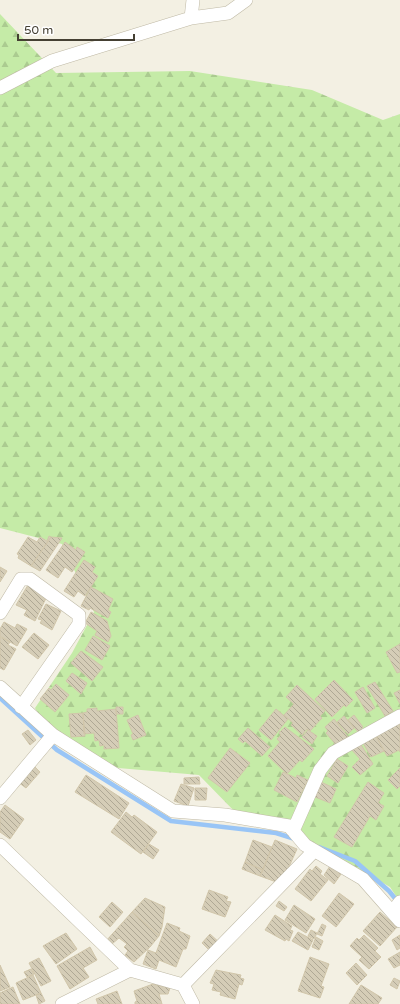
<svg xmlns="http://www.w3.org/2000/svg" width="400" height="1004" viewBox="0 0 400 1004" font-family="'Varela Round',sans-serif">
	<style>
		.forest { fill: url(#forest-firs) }
		.lines { fill: none; stroke-linecap: round; stroke-linejoin: round }
		.stream { stroke: #99c5f6; stroke-width: 4.5 }
		.building { fill: url(#building-back-hatch); stroke: #d1c6aa }
		.street-casing { stroke: #bfb9a5; stroke-width: 14 }
		.street { stroke: #fff; stroke-width: 13 }
	</style>
	<defs>
		<pattern id="forest-firs" width="22" height="20" patternUnits="userSpaceOnUse"><rect width="22" height="20" fill="#c5eba7"/><path d="M5 1l3.5 6h-7zM16 11l3.5 6h-7z" fill="#abcb90"/></pattern>
		<pattern id="building-back-hatch" width="6" height="6" patternUnits="userSpaceOnUse"><rect width="6" height="6" fill="#d5cdb7"/><path d="M-1 5l2 2M0 0l6 6M5-1l2 2" fill="none" stroke="#afa895"/></pattern>
	</defs>
	<rect width="100%" height="100%" fill="#f3f0e3"/>
	<path class="forest" d="M0 14 56 73 190 71 312 90 383 120 400 114V902L390 887 310 841 238 815 199 775 95 766 49 735 35 708 72 653 94 612 62 544 0 528Z"/>
	<g class="lines">
		<path class="stream" d="M0 698 57 750 171 821 276 833 295 839
			M319 847 355 861 389 891 398 902"/>
	</g>
	<path class="building" d="M49 536 51 537 31 566 18 558 19 555 17 554 28 537 37 542 40 537 47 541Z
		M51 537 62 538 40 571 31 566Z
		M65 542 76 550 77 547 85 552 72 572 65 567 58 578 46 570Z
		M84 560 95 567 92 572 98 576 85 596 78 591 74 597 64 591Z
		M0 567 7 571 0 582Z
		M28 585 47 596 35 621 24 615 27 610 16 605Z
		M91 587 113 599 108 610 111 612 108 618 90 608 89 610 81 606Z
		M46 604 61 611 52 630 40 623 42 620 38 619Z
		M91 612 107 621 111 636 108 642 95 635 97 631 85 623Z
		M4 622 15 628 17 624 27 629 17 646 0 636V629Z
		M34 633 49 645 38 659 22 647Z
		M93 636 110 646 102 660 85 650Z
		M0 637 10 642 8 645 16 649 4 670 0 668Z
		M400 644V672L397 673 386 652Z
		M81 651 103 667 92 681 71 663Z
		M72 673 87 683 81 694 66 681Z
		M334 680 353 700 346 707 344 705 332 717 315 699Z
		M375 682 393 711 385 716 367 686Z
		M56 684 69 695 55 712 40 699 49 688 51 690Z
		M297 685 325 711 320 716 322 718 310 731 307 729 302 735 291 725 293 723 284 715 294 704 286 697Z
		M363 687 375 708 367 713 355 692Z
		M400 690V704L394 693Z
		M116 707H123V714H116Z
		M97 708V711L116 709 119 748 104 749V745L100 746 99 740 95 741 94 733 84 734 83 713 87 712V709Z
		M276 709 288 719 271 740 259 730Z
		M83 713 85 736 71 737 69 714Z
		M138 715 146 735 133 740 131 735 133 734 127 720Z
		M354 715 363 727 358 732 348 720Z
		M344 716 354 728 348 734 337 722Z
		M334 719 348 737 337 746 326 733 328 731 325 727Z
		M400 720V752L399 750 387 756 375 734Z
		M285 727 314 749 302 762 300 760 287 774 268 756 280 742 277 739 281 735 279 733Z
		M248 728 270 747 262 756 245 741 243 743 238 739Z
		M28 730 36 740 30 745 22 734Z
		M308 730 317 736 312 744 302 737Z
		M375 734 384 751 371 757 362 741Z
		M360 743 373 764 360 775 352 767 360 759 351 749Z
		M230 748 250 763 227 792 208 778Z
		M337 759 348 766 338 783 327 776Z
		M33 765 40 772 26 788 18 782Z
		M400 768V786L397 789 388 780Z
		M283 772 296 778 297 775 308 780 297 802 274 790Z
		M86 775 129 803 119 819 75 792Z
		M199 777 200 784H184V778Z
		M321 782 336 789 330 803 315 797Z
		M368 782 384 793 378 803 384 806 376 820 370 816 352 847 334 837Z
		M181 784 194 788 188 806 174 801Z
		M195 788H207L206 800H195Z
		M5 805 24 819 10 839 0 832V812Z
		M126 812 132 817 134 815 157 832 141 854 111 832Z
		M253 840 272 847 263 870 245 862Z
		M275 840 297 849 283 880 279 883 260 876Z
		M149 844 159 850 153 859 143 852Z
		M245 862 263 870 260 876 242 869Z
		M316 866 322 871 320 874 328 880 311 901 295 889 310 869 312 871Z
		M330 866 341 874 334 884 324 875Z
		M209 890 228 897 226 901 231 902 225 917 202 909Z
		M339 893 354 904 336 927 322 916Z
		M145 898 165 907 162 927 159 936 132 912Z
		M279 901 287 907 284 911 276 906Z
		M112 902 123 912 110 927 99 917Z
		M294 905 315 919 306 933 285 920Z
		M132 912 159 936 150 947 134 962 125 955 128 951 124 947 127 944 119 938 112 944 106 941Z
		M380 912 397 927 380 946 363 931Z
		M275 915 292 926 290 930 293 931 289 941 286 939 285 941 265 930Z
		M167 923 180 928 179 931 190 936 186 949H183L176 967 159 960 156 969 143 964 148 950 156 953Z
		M322 924 326 926 322 936 317 934Z
		M311 930 317 933 314 939 308 936Z
		M298 932 313 940 308 950 292 941Z
		M66 933 77 949 56 964 43 946Z
		M210 934 221 944 212 953 202 943Z
		M364 935 378 948 375 951 381 957 369 969 359 960 362 957 350 946 357 938 359 940Z
		M400 935V948L397 950 392 940Z
		M316 937 323 941 319 950 312 947Z
		M90 947 97 960 83 968 89 977 70 989 57 966Z
		M400 952V965L394 968 388 959Z
		M310 957 329 964 321 986 324 987 320 998 298 991Z
		M39 958 51 981 41 986 29 963Z
		M356 963 367 975 357 985 346 973Z
		M0 965 10 987 0 991Z
		M31 969 34 974 27 977 24 972Z
		M216 970 241 975 240 978 244 979 242 985 239 984 235 999 220 995 221 992 212 990 214 984 210 983Z
		M33 975 41 993 23 1000 16 983Z
		M394 978 400 981 397 989 390 985Z
		M153 984 170 988 168 994H159L162 1004H135V1002L137 1001 134 991Z
		M361 985 382 998 378 1004H349Z
		M13 987 20 1004H0V993Z
		M117 991 122 1004H98L96 999Z
		M41 993 45 1001 39 1004 36 995Z"/>
	<g class="lines">
		<g class="street-casing">
			<path id="street" d="M191 18 228 13 246 0
				M0 88 52 61 191 18 193 0
				M0 613 21 579H30L79 615V624L21 707
				M0 687 53 735 173 811 225 815 289 826 305 845 363 879 400 921
				M0 798 53 735
				M293 831 320 770 333 753 400 716
				M0 845 130 970 183 985 193 1004
				M392 912 400 902
				M183 985 314 851
				M62 1004 130 970"/>
		</g>
		<use href="#street" class="street"/>
	</g>
	<path d="M18 34v6h116v-6" fill="none" stroke="#454033" stroke-width="2"/>
	<text x="24" y="34" font-size="12" fill="#454033" stroke="#ffffff" stroke-width="3" paint-order="stroke">50 m</text>
</svg>
